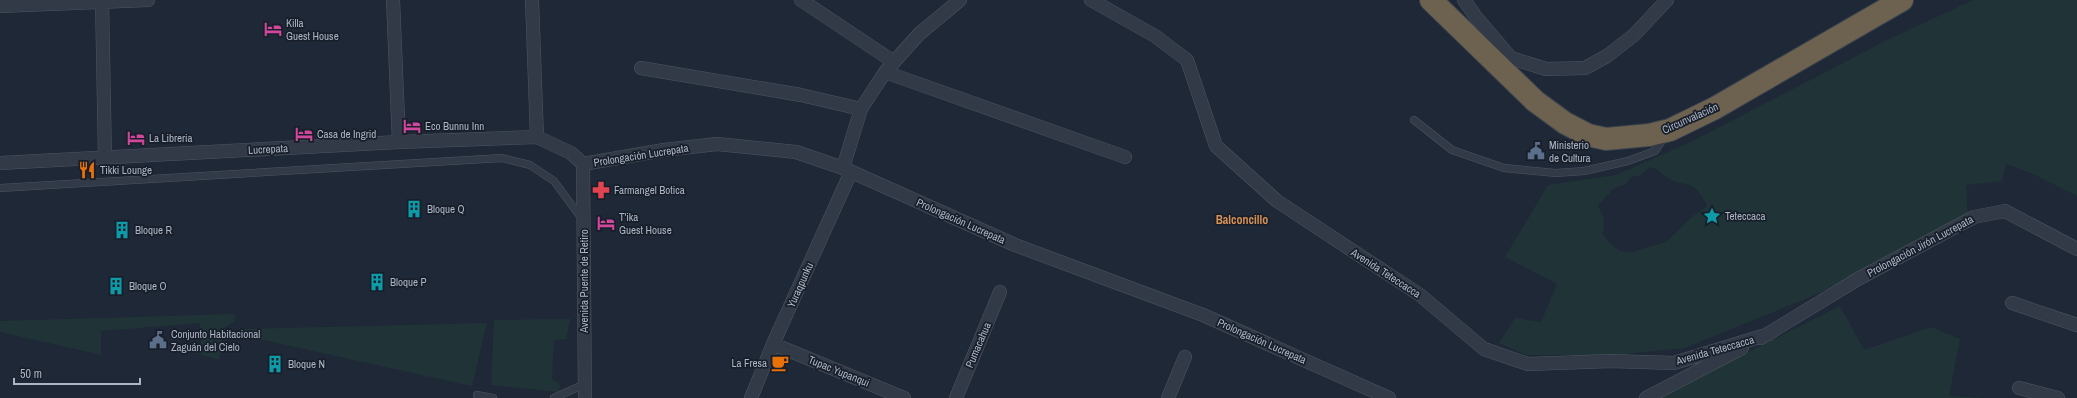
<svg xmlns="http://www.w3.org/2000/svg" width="2077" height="398" viewBox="0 0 2077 398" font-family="'Archivo Narrow',sans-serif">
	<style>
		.green { fill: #203437; fill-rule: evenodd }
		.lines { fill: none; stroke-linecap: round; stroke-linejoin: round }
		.lane-casing { stroke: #4d5562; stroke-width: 8 }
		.street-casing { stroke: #4d5562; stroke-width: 14 }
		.highway-casing { stroke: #3a424e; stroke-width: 24 }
		.lane { stroke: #323a47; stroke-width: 7 }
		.street { stroke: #323a47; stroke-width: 13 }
		.highway { stroke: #6d624f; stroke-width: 22 }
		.labels { text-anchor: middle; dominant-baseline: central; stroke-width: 3.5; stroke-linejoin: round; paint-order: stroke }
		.poi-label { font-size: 11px; fill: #acb5c4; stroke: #181f2b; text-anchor: start }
		.street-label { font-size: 11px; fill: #acb5c4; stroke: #181f2b }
		.neighbourhood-label { font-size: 12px; font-weight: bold; fill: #d69055; stroke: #181f2b }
	</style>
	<rect width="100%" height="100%" fill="#1e2836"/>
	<path class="green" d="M1973 0H2077V196L2031 173 2006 164 2002 181 1966 185 1968 215 1820 293 1685 348 1613 355H1526L1499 343 1515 318 1541 322 1557 284 1505 257 1548 185 1616 175 1695 140 1885 41ZM1649 167C1660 169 1658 171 1665 176 1686 191 1692 174 1707 206L1693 216 1666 242 1632 252 1620 251 1611 245 1603 234 1604 218 1598 205 1613 189 1627 183 1631 177 1641 175Z
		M1840 306 1864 350 1931 327 1960 339 1949 396 1984 398H1657Z
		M235 314V321L225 327 219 360 193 352 202 351 200 323 101 331V355L0 332V321Z
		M570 319 566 339 554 340 552 380 560 384 559 392 491 385 494 320Z
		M487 323 472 386 240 335 241 329Z"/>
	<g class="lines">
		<g class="lane-casing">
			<path id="lane" d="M1414 120 1452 150 1504 168 1556 173 1584 171 1628 161 1655 151 1665 136
				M0 188 502 158 530 165 554 181 582 219
				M477 395 493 398
				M554 398 585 384"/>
		</g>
		<g class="street-casing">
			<path id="street" d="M102 0 105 158
				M393 0 399 142
				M532 0 537 137
				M801 0 894 62
				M1091 0 1155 36 1187 60 1216 146 1277 201 1420 295 1484 349 1528 364 1611 361 1674 363 1769 334
				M1464 0 1476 17 1511 58 1546 69 1585 68 1607 56 1634 35 1667 0
				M0 6 148 0
				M641 68 801 95 861 109
				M885 72 1125 157
				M0 163 399 142 537 137 571 153 583 164 664 150 717 144 796 152 843 168 1015 245 1203 315 1389 398
				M583 164 585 398
				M843 168 861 109 885 72 919 34 960 0
				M2012 303 2077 325
				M1761 338 1858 279 1974 217 2005 211 2077 249
				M773 344 904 398
				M2019 388 2058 398
				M751 398 773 344 851 172
				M956 398 1000 292
				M1168 398 1185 357
				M1646 398 1742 348"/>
		</g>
		<g class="highway-casing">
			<path id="highway" d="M1431 0 1535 101 1565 123 1588 135 1606 139 1649 135 1670 130 1715 108 1902 0"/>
		</g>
		<use href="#lane" class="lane"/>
		<use href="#street" class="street"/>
		<use href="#highway" class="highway"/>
	</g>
	<defs>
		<g id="hotel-bare" transform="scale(1.38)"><path d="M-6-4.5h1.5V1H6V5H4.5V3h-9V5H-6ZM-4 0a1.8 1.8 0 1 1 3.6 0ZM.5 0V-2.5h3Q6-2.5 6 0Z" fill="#d1479c" stroke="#181f2b" stroke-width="2.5" paint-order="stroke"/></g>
		<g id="civic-bare" transform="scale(1.38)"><path d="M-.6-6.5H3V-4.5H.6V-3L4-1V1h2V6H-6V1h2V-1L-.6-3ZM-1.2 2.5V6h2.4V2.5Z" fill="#5c6f8a" stroke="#181f2b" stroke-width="2.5" paint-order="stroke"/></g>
		<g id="restaurant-bare" transform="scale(1.38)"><path d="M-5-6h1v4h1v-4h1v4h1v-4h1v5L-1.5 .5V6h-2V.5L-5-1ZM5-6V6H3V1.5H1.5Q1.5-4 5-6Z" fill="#e8710a" stroke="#181f2b" stroke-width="2.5" paint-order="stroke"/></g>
		<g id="pharmacy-bare" transform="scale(1.38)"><path d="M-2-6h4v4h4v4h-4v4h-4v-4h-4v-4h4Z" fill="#e0444e" stroke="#181f2b" stroke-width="2.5" paint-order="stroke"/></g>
		<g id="building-bare" transform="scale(1.38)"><path d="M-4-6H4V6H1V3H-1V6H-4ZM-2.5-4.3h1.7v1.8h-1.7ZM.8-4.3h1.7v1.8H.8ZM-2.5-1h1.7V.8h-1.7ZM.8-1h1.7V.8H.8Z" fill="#0f9aa8" stroke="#181f2b" stroke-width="2.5" paint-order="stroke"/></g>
		<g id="sight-bare" transform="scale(1.38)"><path d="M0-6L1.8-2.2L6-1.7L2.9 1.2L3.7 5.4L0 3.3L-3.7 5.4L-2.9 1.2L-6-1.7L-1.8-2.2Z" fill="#0f9aa8" stroke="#181f2b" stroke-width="2.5" paint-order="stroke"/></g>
		<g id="cafe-bare" transform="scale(1.38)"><path d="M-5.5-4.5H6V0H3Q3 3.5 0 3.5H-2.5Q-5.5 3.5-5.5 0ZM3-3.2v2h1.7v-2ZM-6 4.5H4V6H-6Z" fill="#e8710a" stroke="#181f2b" stroke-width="2.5" paint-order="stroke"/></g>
	</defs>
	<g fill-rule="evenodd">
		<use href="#hotel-bare" x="273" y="29"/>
		<use href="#hotel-bare" x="412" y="126"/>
		<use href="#hotel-bare" x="304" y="134"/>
		<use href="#hotel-bare" x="136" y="138"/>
		<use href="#civic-bare" x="1536" y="151"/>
		<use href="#restaurant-bare" x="87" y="170"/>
		<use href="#pharmacy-bare" x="601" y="190"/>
		<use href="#building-bare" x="414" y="209"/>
		<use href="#sight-bare" x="1712" y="216"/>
		<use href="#hotel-bare" x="606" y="223"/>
		<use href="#building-bare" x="122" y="230"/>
		<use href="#building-bare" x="377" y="282"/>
		<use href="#building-bare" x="116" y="286"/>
		<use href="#civic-bare" x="158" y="340"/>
		<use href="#cafe-bare" x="780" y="363"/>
		<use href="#building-bare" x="275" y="364"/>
	</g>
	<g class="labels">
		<g class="poi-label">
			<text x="286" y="23">Killa<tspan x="286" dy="13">Guest House</tspan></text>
			<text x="425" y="126">Eco Bunnu Inn</text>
			<text x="317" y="134">Casa de Ingrid</text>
			<text x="149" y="138">La Libreria</text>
			<text x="1549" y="145">Ministerio<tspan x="1549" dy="13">de Cultura</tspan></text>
			<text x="100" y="170">Tikki Lounge</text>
			<text x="614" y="190">Farmangel Botica</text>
			<text x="427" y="209">Bloque Q</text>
			<text x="1725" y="216">Teteccaca</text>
			<text x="619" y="217">T'ika<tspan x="619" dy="13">Guest House</tspan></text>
			<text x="135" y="230">Bloque R</text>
			<text x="390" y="282">Bloque P</text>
			<text x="129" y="286">Bloque O</text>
			<text x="171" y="334">Conjunto Habitacional<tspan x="171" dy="13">Zaguán del Cielo</tspan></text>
			<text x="767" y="363" text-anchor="end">La Fresa</text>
			<text x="288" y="364">Bloque N</text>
		</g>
		<g class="street-label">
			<text transform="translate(1690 118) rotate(-24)">Circunvalación</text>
			<text transform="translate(268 149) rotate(-3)">Lucrepata</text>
			<text transform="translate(641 155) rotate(-9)">Prolongación Lucrepata</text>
			<text transform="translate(961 221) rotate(24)">Prolongación Lucrepata</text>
			<text transform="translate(1920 246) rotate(-28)">Prolongación Jirón Lucrepata</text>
			<text transform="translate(1386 273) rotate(33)">Avenida Teteccacca</text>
			<text transform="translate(584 281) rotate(-90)">Avenida Puente de Retiro</text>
			<text transform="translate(800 285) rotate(-66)">Yuraqpunku</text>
			<text transform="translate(1262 341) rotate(24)">Prolongación Lucrepata</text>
			<text transform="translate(978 345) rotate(-67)">Pumacahua</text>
			<text transform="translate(1715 350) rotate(-16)">Avenida Teteccacca</text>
			<text transform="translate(839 371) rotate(22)">Tupac Yupanqui</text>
		</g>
		<g class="neighbourhood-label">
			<text x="1242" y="220">Balconcillo</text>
		</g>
	</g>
	<path d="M14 378v6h126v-6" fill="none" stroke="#acb5c4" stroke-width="2"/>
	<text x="20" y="378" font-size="12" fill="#acb5c4" stroke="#181f2b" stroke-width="3" paint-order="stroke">50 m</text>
</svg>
